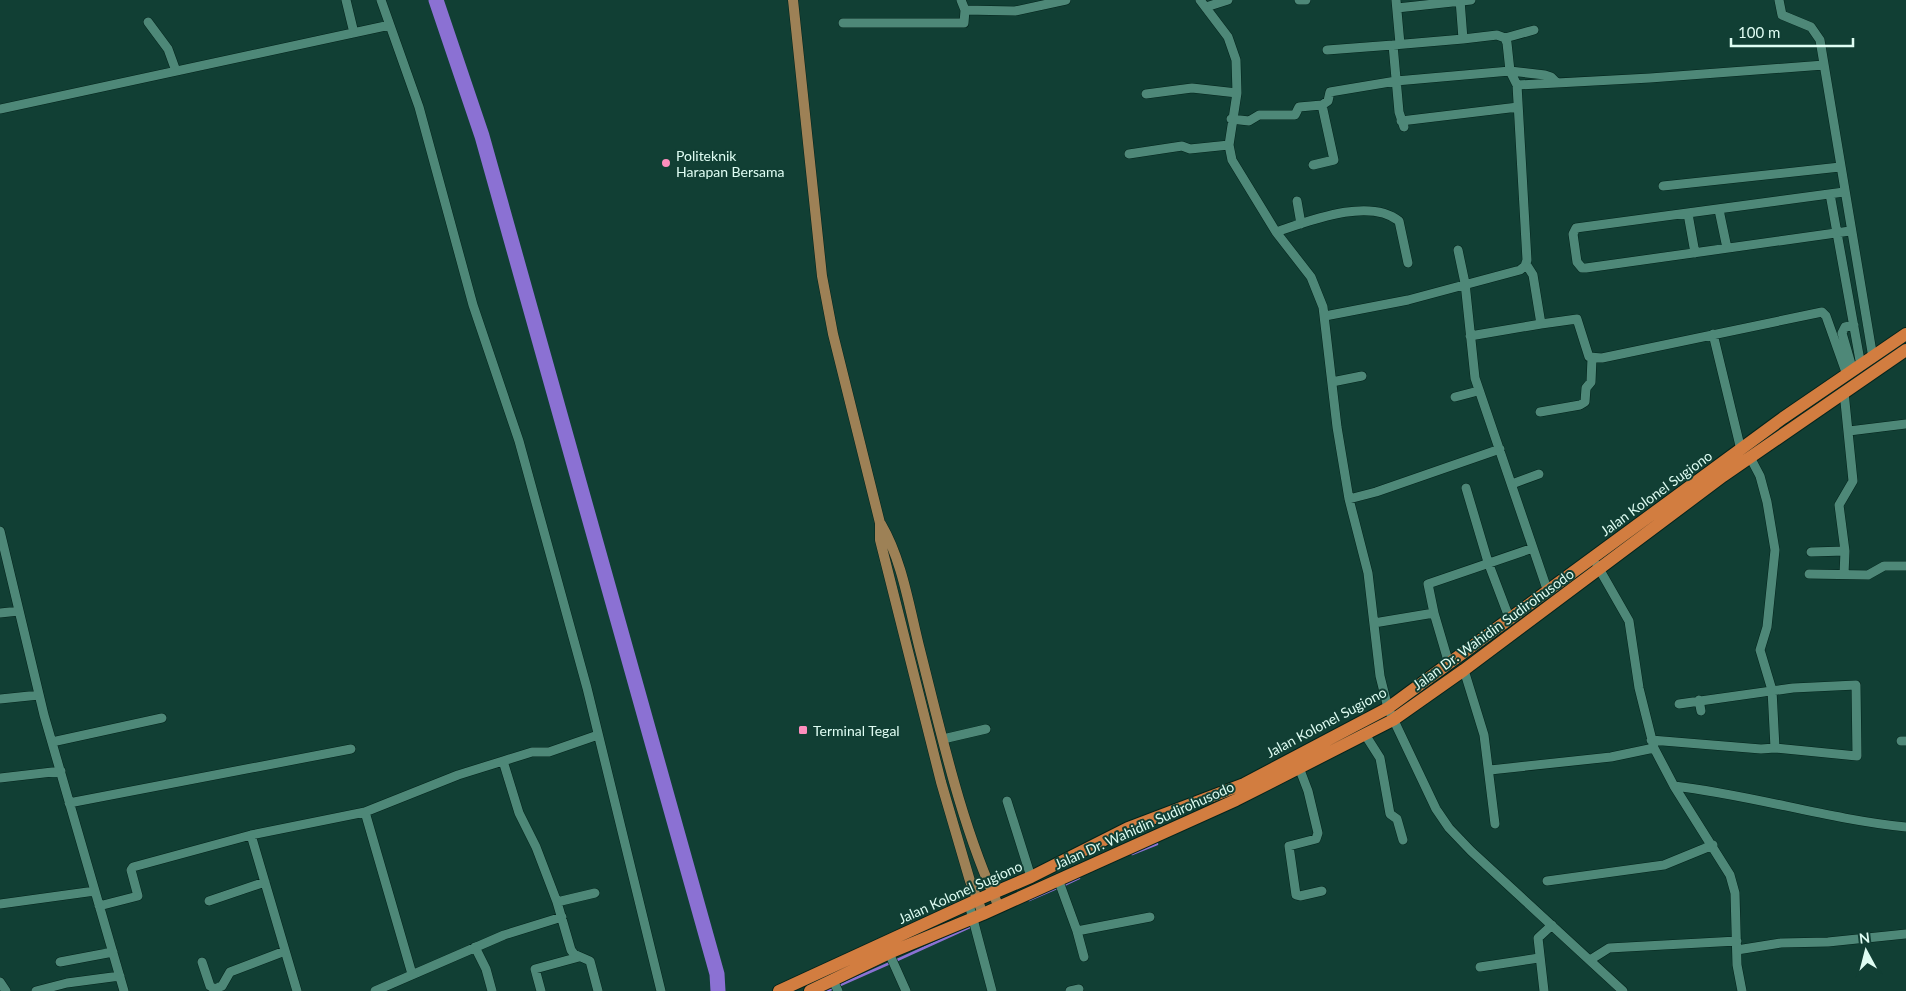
<svg xmlns="http://www.w3.org/2000/svg" width="1906" height="991" viewBox="0 0 1906 991" font-family="Lato,sans-serif">
	<style>
		.lines { fill: none; stroke-linecap: round; stroke-linejoin: round }
		.stream { stroke: #8b71d3; stroke-width: 2.5 }
		.river { stroke: #8b71d3; stroke-width: 15 }
		.minor-casing { stroke: #04241c; stroke-width: 10 }
		.major-casing { stroke: #04241c; stroke-width: 11 }
		.highway-casing { stroke: #04241c; stroke-width: 14 }
		.minor { stroke: #4e8878; stroke-width: 9 }
		.major { stroke: #9d8156; stroke-width: 10 }
		.highway { stroke: #d27d40; stroke-width: 12 }
		.poi-dot { fill: #fe8ebd; stroke: #113f34; stroke-width: 2 }
		.labels { text-anchor: middle; dominant-baseline: central; stroke-width: 4; stroke-linejoin: round; paint-order: stroke }
		.poi-label { font-size: 14px; fill: #dffdf3; stroke: #113f34; text-anchor: start }
		.street-label { font-size: 14px; fill: #dffdf3; stroke: #113f34 }
	</style>
	<rect width="100%" height="100%" fill="#113f34"/>
	<g class="lines">
		<path class="stream" d="M1132 854 1157 844
			M1064 885 1079 878
			M1029 900 1059 887
			M895 961 972 926
			M827 991 890 963"/>
		<path class="river" d="M436 0 482 136 717 974 718 991"/>
		<g class="minor-casing">
			<path id="minor" d="M346 0 354 33
				M381 0 419 107 473 305 519 441 587 688 661 991
				M961 0 965 10 1015 11 1066 0
				M1200 0 1228 37 1236 60 1237 93 1229 145 1232 160 1276 232 1311 277 1323 307 1337 427 1349 499 1368 573 1380 676 1388 708 1436 809 1449 828 1471 851 1623 991
				M1299 0H1306
				M1396 0 1400 44
				M1779 0 1782 15 1811 27 1820 40 1873 358
				M1206 7 1228 0
				M1397 8 1471 0
				M148 22 168 49 176 71
				M843 23H964L965 10
				M1505 38 1534 30
				M1463 39 1497 35 1505 38 1507 43 1510 71 1517 85 1650 78 1824 65
				M1327 50 1393 45
				M1146 94 1192 88 1237 93
				M1322 105 1328 101 1330 92 1396 81 1510 71 1545 75 1551 77 1557 83
				M0 109 390 25
				M1231 119 1249 121 1259 115H1295L1299 107 1322 105 1334 160 1313 165
				M1401 121 1518 107
				M1404 127 1399 112 1393 45 1463 39 1460 0
				M1129 154 1182 146 1190 149 1229 145
				M1663 186 1840 167
				M1844 192 1576 228 1573 234 1577 262 1582 268H1586L1850 231
				M1830 194 1861 366
				M1297 201 1301 224
				M1719 210 1727 248
				M1688 214 1695 253
				M1276 232C1309 221 1369 197 1399 221L1408 263
				M1458 250 1465 283 1475 378 1548 592
				M1526 264 1533 275 1541 324 1577 319 1589 357 1602 358 1822 312 1826 316 1847 375
				M1325 316 1408 300 1520 270 1525 266 1527 260 1517 85
				M1713 334 1741 450
				M1470 336 1541 324
				M1853 371 1842 333 1845 327 1854 325
				M1332 382 1362 376
				M1844 392 1853 481 1839 505 1845 551 1844 574
				M1455 397 1478 391
				M1540 412 1580 405 1585 402 1586 388 1591 382 1592 358
				M1849 431 1906 424
				M1512 484 1539 474
				M1466 488 1488 562 1510 620
				M1349 499 1376 492 1500 449
				M0 531 44 715 124 991
				M1811 552 1845 551
				M1597 565 1629 621 1639 688 1654 748 1674 786 1730 875 1735 893 1737 965 1742 991
				M1809 574 1868 575 1884 566H1906
				M0 613 19 611
				M1434 613 1449 664
				M1374 623 1434 613 1428 584 1533 548
				M1464 670 1484 735 1495 824
				M0 699 39 695
				M1699 700 1701 711
				M1679 704 1793 688 1856 685 1857 756 1775 748
				M1366 736 1380 758 1390 814 1397 819 1403 840
				M943 739 986 729
				M1651 740 1761 749 1775 748 1772 690 1760 650 1767 627 1775 550 1767 502 1760 476 1750 457
				M1901 741H1906
				M52 742 162 718
				M503 761 532 752H549L598 735
				M1300 770 1308 791 1318 833 1316 839 1289 846 1296 895 1300 896 1322 891
				M1490 770 1611 757 1654 748
				M0 778 61 771
				M1674 786C1752 795 1827 819 1906 827
				M1007 801 1031 877
				M69 803 351 749
				M365 812 412 974
				M251 835 297 991
				M1058 879 1077 931 1150 917
				M1547 881 1664 865 1713 845
				M209 901 265 882
				M557 902 595 893
				M0 904 95 891
				M969 904 992 991
				M99 906 138 896 131 870 133 867 251 835 365 812 458 775 503 761 519 813 536 847 557 902 571 950 574 954 590 961 598 991
				M1077 931 1084 957
				M475 947 486 969 492 991
				M1737 950 1781 943 1828 942 1906 934
				M889 953 906 991
				M1590 960 1609 948 1737 941
				M60 962 113 952
				M202 962 210 986 215 989 222 986 230 972 285 951
				M1480 967 1539 958
				M833 980 838 991
				M0 982 6 991
				M36 991 67 983 120 976
				M375 991 504 935 562 917
				M541 991 535 969 579 957
				M1070 991 1079 989
				M1544 991 1538 938 1552 925"/>
		</g>
		<g class="major-casing">
			<path id="major" d="M793 0 822 276 833 334 880 523V540L941 782 970 881 983 914
				M881 524C902 560 909 606 919 646 941 732 961 826 999 907"/>
		</g>
		<g class="highway-casing">
			<path id="highway" d="M779 991 977 900 1031 877 1128 828 1244 784 1388 708 1783 418 1906 334
				M810 991 889 953 983 914 1236 800 1393 720 1464 670 1723 476 1906 350"/>
		</g>
		<use href="#minor" class="minor"/>
		<use href="#major" class="major"/>
		<use href="#highway" class="highway"/>
	</g>
	<g class="poi-dot">
		<circle cx="666" cy="163" r="5"/>
		<rect x="798" y="725" width="10" height="10" rx="2.5"/>
	</g>
	<g class="labels">
		<g class="poi-label">
			<text x="676" y="155">Politeknik<tspan x="676" dy="16">Harapan Bersama</tspan></text>
			<text x="813" y="730">Terminal Tegal</text>
		</g>
		<g class="street-label">
			<text transform="translate(1656 493) rotate(-36)">Jalan Kolonel Sugiono</text>
			<text transform="translate(1493 629) rotate(-36)">Jalan Dr. Wahidin Sudirohusodo</text>
			<text transform="translate(1326 722) rotate(-28)">Jalan Kolonel Sugiono</text>
			<text transform="translate(1144 825) rotate(-24)">Jalan Dr. Wahidin Sudirohusodo</text>
			<text transform="translate(960 892) rotate(-24)">Jalan Kolonel Sugiono</text>
		</g>
	</g>
	<g transform="translate(1866 951) rotate(353)" stroke="#113f34" stroke-width="4" paint-order="stroke">
	<path d="M0-4L9 19L0 12L-9 19Z" fill="#dffdf3"/>
	<text y="-8" font-size="14" font-weight="bold" text-anchor="middle" fill="#dffdf3">N</text>
	</g>
	<path d="M1731 38v8h122v-8" fill="none" stroke="#dffdf3" stroke-width="2.5"/>
	<text x="1738" y="38" font-size="15" fill="#dffdf3" stroke="#113f34" stroke-width="4" paint-order="stroke">100 m</text>
</svg>
